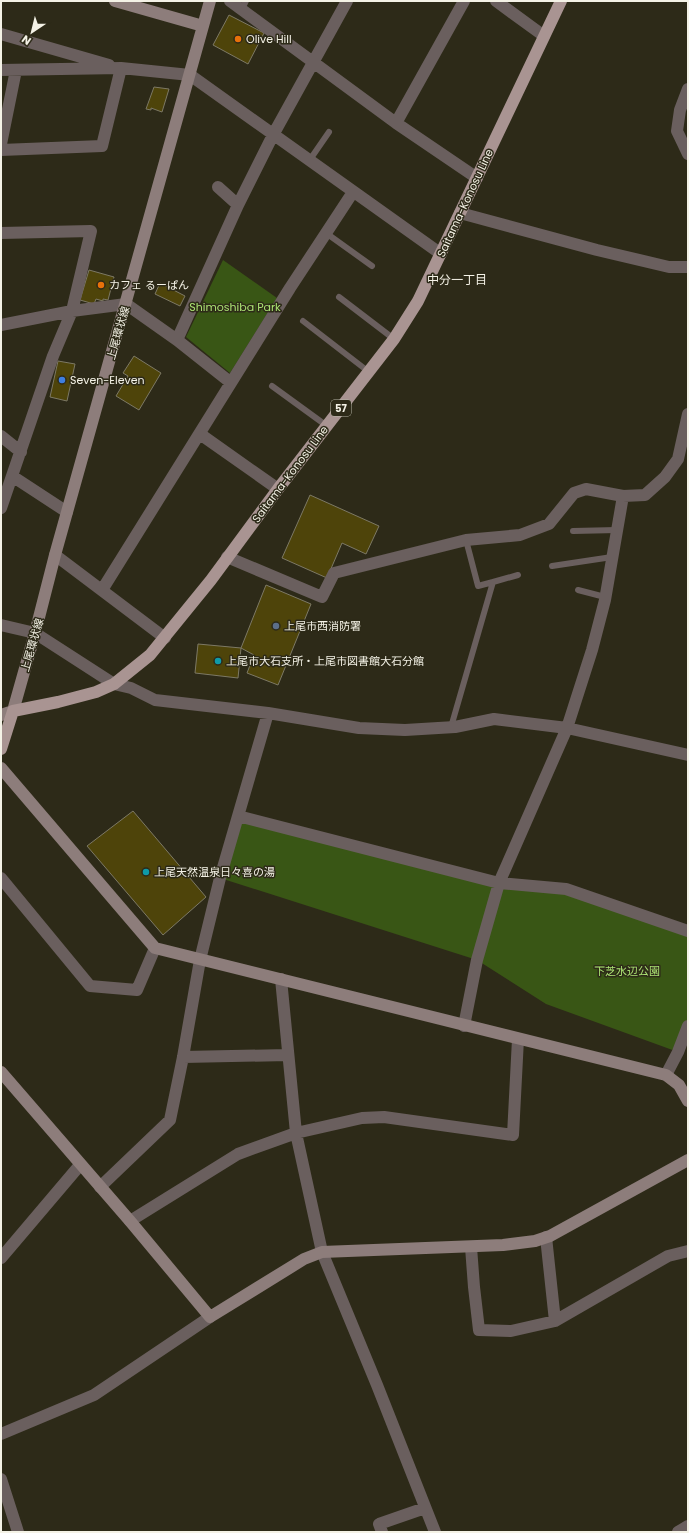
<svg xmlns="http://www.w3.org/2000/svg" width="689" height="1533" viewBox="0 0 689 1533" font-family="Poppins,'Noto Sans JP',sans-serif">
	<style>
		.green { fill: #395615 }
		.building { fill: #4e440a; stroke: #7d7965 }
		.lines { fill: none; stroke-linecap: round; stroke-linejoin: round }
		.lane { stroke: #6a5f5e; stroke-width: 6 }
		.street { stroke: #6a5f5e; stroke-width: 12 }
		.secondary { stroke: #8d7d7b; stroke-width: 12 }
		.primary { stroke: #a99492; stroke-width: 12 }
		.food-dot { fill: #e8710a; stroke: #2d2a18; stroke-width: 1.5 }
		.shop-dot { fill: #3f7fe0; stroke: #2d2a18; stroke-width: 1.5 }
		.service-dot { fill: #5c6f8a; stroke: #2d2a18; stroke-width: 1.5 }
		.culture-dot { fill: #0f9aa8; stroke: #2d2a18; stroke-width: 1.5 }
		.labels { text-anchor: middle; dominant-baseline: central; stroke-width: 3; stroke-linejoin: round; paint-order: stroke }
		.shield { fill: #2d2a18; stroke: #b8b6a8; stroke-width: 1 }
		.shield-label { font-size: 10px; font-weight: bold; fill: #f4f2e6 }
		.poi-label { font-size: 11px; fill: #f4f2e6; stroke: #2d2a18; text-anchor: start }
		.street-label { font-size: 11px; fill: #f4f2e6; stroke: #2d2a18 }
		.park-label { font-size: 11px; fill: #abe273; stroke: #2d2a18 }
		.neighbourhood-label { font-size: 12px; fill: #f4f2e6; stroke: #2d2a18 }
	</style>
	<rect width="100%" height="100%" fill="#2d2a18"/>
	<path class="green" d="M223 260 277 298 230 373 186 337Z
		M238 816 499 883 566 889 688 931V1026L678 1052 546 1004 477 960 220 878Z"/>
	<path class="building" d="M229 15 264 33 248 64 213 45Z
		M154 87 169 89 162 112 151 108V110L146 109Z
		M89 270 114 277 108 300 103 299V301L96 299 94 304 80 300Z
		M160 283 185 296 180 306 155 294Z
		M134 356 161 373 139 410 116 396 128 376 123 373Z
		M58 361 75 364 67 401 50 397Z
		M310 495 379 526 366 554 342 543 327 578 282 558Z
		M266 585 311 604 278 685 247 673 254 655 241 648Z
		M198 644 241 648 238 678 195 673Z
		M133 811 206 897 163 935 87 846Z"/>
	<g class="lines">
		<path class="lane" d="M242 9 246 1
			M309 161 329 132
			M326 233 372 266
			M339 297 394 339
			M303 321 369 372
			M272 386 327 426
			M573 531 617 530
			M466 540 478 586 493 582
			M552 566 612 557
			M578 590 605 597
			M451 727 493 582 518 575"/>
		<path class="street" d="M230 1 396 123 477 178
			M496 1 544 36
			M1 34 109 65
			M1 70 121 68 190 75 441 254
			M688 89 680 110 677 131 688 154
			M396 123 464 1
			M1 144 16 70
			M1 150 102 146 121 68
			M218 187 238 205
			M460 213 597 250 669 267H688
			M1 233 91 231 72 311 53 356 1 508
			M1 325 72 311 126 304 177 340 230 382
			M177 340 238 205 273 135 347 1
			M200 434 278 489
			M1 436 21 452
			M12 476 67 512
			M55 555 165 638
			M227 557 322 597 334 573 466 540 520 535 549 524 574 493 586 489 623 496 645 495 665 477 678 459 688 414
			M102 590 290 288 353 192
			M1 625 35 633 114 684 131 688 155 700 268 713 359 728 405 730 455 727 494 719 567 728 688 755
			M238 816 499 883 566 889 688 931
			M1 878 90 986 137 990 155 948
			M281 979 296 1133 322 1252 377 1385 435 1532
			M464 1026 477 960 499 883 567 728 592 650 605 600 623 496
			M183 1057 288 1055
			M666 1075 678 1052 688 1026
			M100 1187 170 1120 183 1057 200 960 220 878 268 713
			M130 1221 238 1154 296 1133 362 1118 384 1117 513 1135 518 1039
			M546 1237 555 1321
			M471 1247 474 1287 479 1330 511 1331 555 1321 668 1256 688 1251
			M1 1258 80 1165
			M1 1434 94 1395 210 1317
			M1 1479 18 1532
			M382 1532 379 1524 425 1508
			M678 1532 688 1526"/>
		<path class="secondary" d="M115 1 203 26
			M1 715 13 711 35 633 55 555 210 1
			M1 768 155 948 666 1075 679 1085 688 1101
			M1 1072 130 1221 210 1317 304 1259 322 1252 503 1245 535 1241 550 1236 688 1160"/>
		<path class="primary" d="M1 749 13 711 58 702 96 692 114 684 150 655 211 580 278 489 394 339 418 301 561 1"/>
	</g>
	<g class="food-dot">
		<circle cx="238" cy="39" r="4"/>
		<circle cx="101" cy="285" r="4"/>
	</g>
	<circle class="shop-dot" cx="62" cy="380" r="4"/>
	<circle class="service-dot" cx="276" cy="626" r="4"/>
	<g class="culture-dot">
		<circle cx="218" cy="661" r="4"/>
		<circle cx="146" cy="872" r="4"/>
	</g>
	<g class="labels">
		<rect class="shield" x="331" y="400" width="20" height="16" rx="3"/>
		<g class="shield-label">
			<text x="341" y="408">57</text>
		</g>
		<g class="poi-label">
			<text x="246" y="39">Olive Hill</text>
			<text x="109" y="285">カフェ るーぱん</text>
			<text x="70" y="380">Seven-Eleven</text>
			<text x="284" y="626">上尾市西消防署</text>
			<text x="226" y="661">上尾市大石支所・上尾市図書館大石分館</text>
			<text x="154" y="872">上尾天然温泉日々喜の湯</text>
		</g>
		<g class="street-label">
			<text transform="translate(465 203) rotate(-65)">Saitama-Konosu Line</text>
			<text transform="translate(118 333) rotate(-74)">上尾環状線</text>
			<text transform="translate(290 474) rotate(-53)">Saitama-Konosu Line</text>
			<text transform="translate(32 645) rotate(-74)">上尾環状線</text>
		</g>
		<g class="park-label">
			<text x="235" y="307">Shimoshiba Park</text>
			<text x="627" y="971">下芝水辺公園</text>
		</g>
		<g class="neighbourhood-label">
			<text x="457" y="279">中分一丁目</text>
		</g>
	</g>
	<rect width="689" height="1533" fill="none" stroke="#f4f2e6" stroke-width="4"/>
	<g transform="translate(32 32) rotate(215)" stroke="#2d2a18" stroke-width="3" paint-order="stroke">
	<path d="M0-3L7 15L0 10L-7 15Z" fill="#f4f2e6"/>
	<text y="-6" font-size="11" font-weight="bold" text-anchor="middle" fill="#f4f2e6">N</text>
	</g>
</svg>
